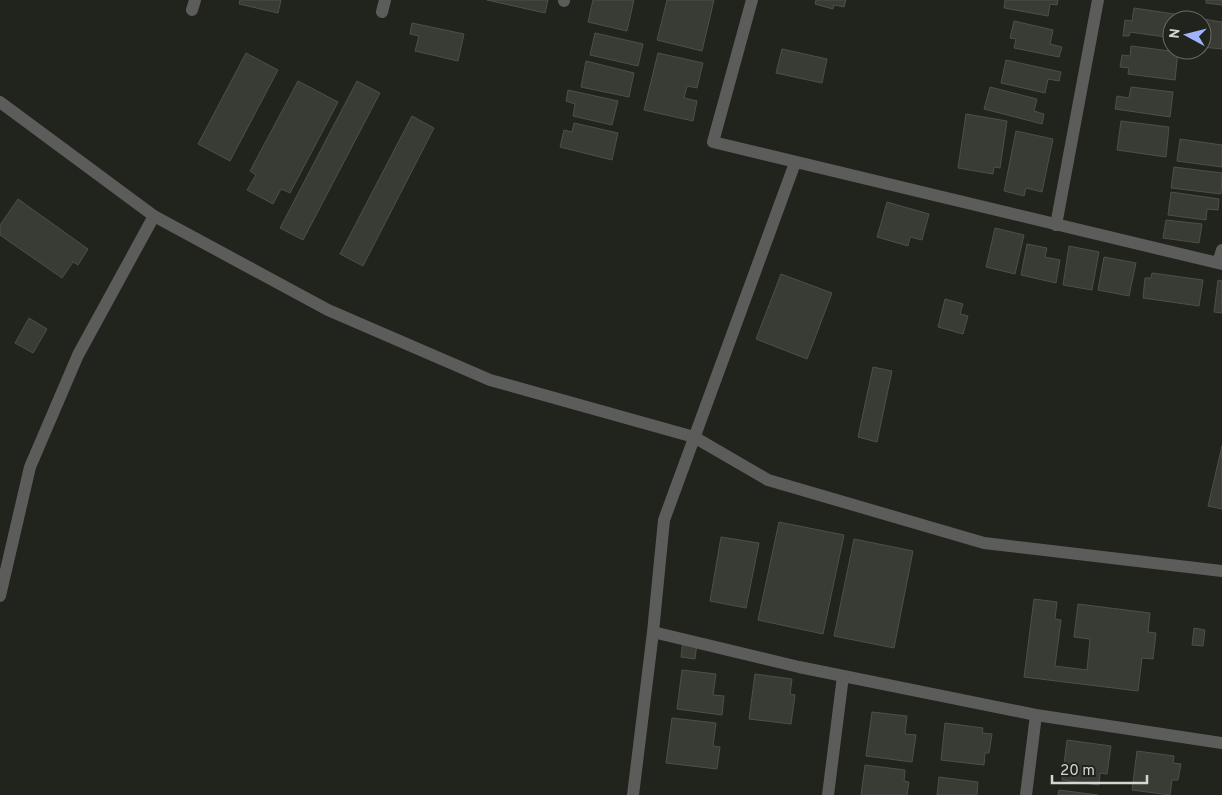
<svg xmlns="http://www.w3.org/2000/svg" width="1222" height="795" viewBox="0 0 1222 795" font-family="Overpass,sans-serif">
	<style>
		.building { fill: #393b35; stroke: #4d4f49 }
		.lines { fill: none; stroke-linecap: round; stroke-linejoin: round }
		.minor { stroke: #5c5d5a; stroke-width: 12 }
		.tertiary { stroke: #5c5d5a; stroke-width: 12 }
	</style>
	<rect width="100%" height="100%" fill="#21231d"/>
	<path class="building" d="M240 0H281L278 13 239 4Z
		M487 0H548L545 13Z
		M593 0H634L627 31 588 22Z
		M667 0H714L702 51 657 40Z
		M816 0H846L844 7 834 5 833 9 815 4Z
		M1005 0H1058L1057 5 1050 4 1048 16 1004 8Z
		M1206 0H1222V5L1206 3Z
		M1134 8 1181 15 1180 20H1172V38L1130 32 1129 36H1123L1125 20 1132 21Z
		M1197 18 1222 22V49L1202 47V20Z
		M1014 21 1053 30 1050 44 1062 47 1059 57 1014 48 1016 39 1010 38Z
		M412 23 464 34 458 61 415 51 419 36 410 34Z
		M595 33 643 44 638 66 590 55Z
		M1131 46 1178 52 1175 80 1128 74 1129 68 1120 67 1122 55 1130 56Z
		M782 49 827 59 822 83 776 73Z
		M246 53 278 70 230 161 198 144Z
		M658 53 703 63 697 88 687 86 684 98 697 101 693 121 644 110Z
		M1006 60 1061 72 1059 81 1048 79 1045 93 1001 83Z
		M586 61 634 73 629 97 581 87Z
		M298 81 338 102 290 193 281 189 273 204 247 190 256 175 250 171Z
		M357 81 380 93 303 240 280 228Z
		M990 87 1037 99 1034 111 1044 114 1042 124 984 109Z
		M1131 87 1173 92 1170 117 1115 109 1117 96 1129 98Z
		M568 90 618 101 612 125 573 116 575 104 566 101Z
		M966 114 1007 121 1000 168 994 167 993 174 958 168Z
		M412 116 434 128 363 266 340 254Z
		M1121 121 1169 127 1166 157 1117 150Z
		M574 123 618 133 612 160 560 147 564 130 572 132Z
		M1016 131 1053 139 1042 192 1026 188 1024 196 1004 191Z
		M1180 139 1222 145V167L1177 161Z
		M1174 167 1222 173 1221 194 1171 188Z
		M1171 192 1219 199 1218 210 1207 209 1206 220 1168 215Z
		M18 199 88 249 78 265 73 262 62 278 0 235V225Z
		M887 202 929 214 922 240 910 237 908 246 877 237Z
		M1166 220 1202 224 1199 243 1163 238Z
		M995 228 1024 235 1015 274 986 267Z
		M1027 244 1047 248 1045 257 1060 260 1056 283 1021 275Z
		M1069 246 1099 252 1092 290 1063 285Z
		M1104 257 1136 263 1129 296 1098 290Z
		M1152 273 1203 280 1199 306 1143 298 1145 278H1151Z
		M781 274 832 293 807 359 756 339Z
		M1218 280 1222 281V313L1214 312Z
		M945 299 963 304 960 314 968 316 963 334 938 327Z
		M29 318 47 329 33 353 15 343Z
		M873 367 892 371 877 442 858 437Z
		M1222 446V509L1208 506Z
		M779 522 844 535 823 634 758 620Z
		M721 537 759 543 746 608 710 601Z
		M854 539 913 551 894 648 834 636Z
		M1034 599 1057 602 1055 619 1061 620 1055 666 1087 670 1090 639 1074 637 1078 604 1150 613 1148 632 1156 633 1153 659 1142 658 1138 691 1024 677Z
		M1194 628 1205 630 1203 646 1192 645Z
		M683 641 697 643 695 659 681 657Z
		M682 670 716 674 713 695 724 696 722 715 677 709Z
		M755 674 792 679 790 694 795 695 791 724 749 719Z
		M872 712 907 716 905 734 916 735 912 762 866 756Z
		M672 718 716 723 713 746 720 747 717 769 666 763Z
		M945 723 983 728 982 733 992 734 989 753H985L984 765 941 760Z
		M1067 740 1111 746 1107 774 1100 773 1099 785 1062 780Z
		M1137 751 1174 756 1173 763 1181 764 1178 780H1172L1170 795 1132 790Z
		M865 765 905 770 904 781 909 782 907 795H861Z
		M939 777 978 782 977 795H937Z
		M1059 790 1098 795H1058Z"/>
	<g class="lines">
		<path class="minor" d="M752 0 713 142 1222 264
			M564 1V0
			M192 10 195 0
			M382 12 385 0
			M795 163 664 520 653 632 799 667 1036 715 1222 743
			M1056 225 1098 0
			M1218 263 1222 250
			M0 596 30 467 78 355 154 216
			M633 795 653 632
			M828 795 843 676
			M1026 795 1036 715"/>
		<path class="tertiary" d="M0 102 154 216 328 310 490 380 694 437 768 480 984 543 1222 571"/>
	</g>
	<g transform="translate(1187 35) rotate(277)"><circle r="24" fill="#21231d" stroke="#696b65"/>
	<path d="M0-4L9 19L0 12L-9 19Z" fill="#a0b3fd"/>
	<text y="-8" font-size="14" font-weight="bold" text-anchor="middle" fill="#d5d6d2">N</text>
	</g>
	<path d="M1052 775v8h95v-8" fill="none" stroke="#d5d6d2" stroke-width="2.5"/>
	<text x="1060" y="775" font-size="15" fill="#d5d6d2" stroke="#21231d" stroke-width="4" paint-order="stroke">20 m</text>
</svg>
